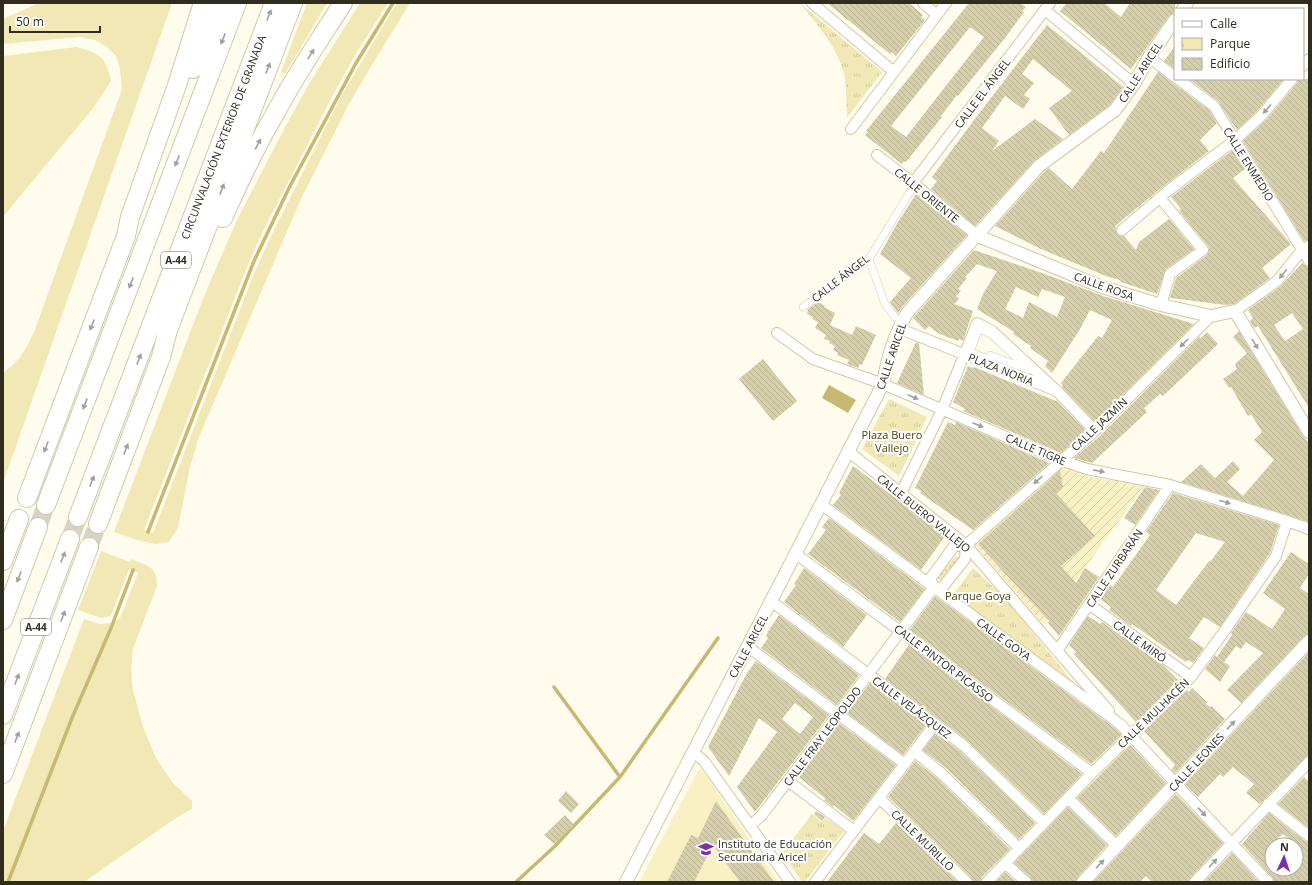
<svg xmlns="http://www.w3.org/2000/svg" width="1312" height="885" viewBox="0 0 1312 885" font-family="'Open Sans',sans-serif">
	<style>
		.built { fill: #f9f0c3 }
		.industrial { fill: url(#industrial-furrows) }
		.grass { fill: #f2e8b6 }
		.park { fill: url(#park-tufts) }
		.garden { fill: url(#garden-dots) }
		.water { fill: #c7b872 }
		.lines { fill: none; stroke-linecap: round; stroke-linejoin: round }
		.stream { stroke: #c7b872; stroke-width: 3.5 }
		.building { fill: url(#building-back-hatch); fill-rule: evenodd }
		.motorway-tunnel { stroke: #d6d3c4; stroke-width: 18; stroke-dasharray: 18 9; stroke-linecap: butt }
		.pedestrian-casing { stroke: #d0c9a5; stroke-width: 8 }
		.minor-casing { stroke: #d0c9a5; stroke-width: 12 }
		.tertiary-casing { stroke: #d0c9a5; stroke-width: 14 }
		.motorway-casing { stroke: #d0c9a5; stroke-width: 20 }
		.pedestrian { stroke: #fff; stroke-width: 7 }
		.minor { stroke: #fff; stroke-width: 10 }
		.tertiary { stroke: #fff; stroke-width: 12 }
		.motorway { stroke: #fff; stroke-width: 18 }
		.oneway { fill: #a2a09a }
		.labels { text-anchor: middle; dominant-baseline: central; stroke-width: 4; stroke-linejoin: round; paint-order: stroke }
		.shield { fill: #fff; stroke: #6e6c62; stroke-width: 1 }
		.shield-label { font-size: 10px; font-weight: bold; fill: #302d1f }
		.street-label { font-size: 11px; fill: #302d1f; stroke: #fff }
		.park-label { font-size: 11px; fill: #4d4209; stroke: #fff }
		.poi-label { font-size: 11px; fill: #302d1f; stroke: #fff; text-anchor: start }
	</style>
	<defs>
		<pattern id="industrial-furrows" width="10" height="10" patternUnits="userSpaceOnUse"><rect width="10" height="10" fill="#f9f0c3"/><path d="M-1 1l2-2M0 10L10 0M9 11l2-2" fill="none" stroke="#d6cea7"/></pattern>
		<pattern id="park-tufts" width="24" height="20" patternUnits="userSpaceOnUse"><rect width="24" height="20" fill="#f2e8b6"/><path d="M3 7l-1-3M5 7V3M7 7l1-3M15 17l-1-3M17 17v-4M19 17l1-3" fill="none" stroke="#d0c79c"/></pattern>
		<pattern id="garden-dots" width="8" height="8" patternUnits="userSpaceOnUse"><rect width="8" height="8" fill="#f2e8b6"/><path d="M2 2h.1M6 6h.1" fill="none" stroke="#d0c79c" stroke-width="1.8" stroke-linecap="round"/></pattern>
		<pattern id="building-back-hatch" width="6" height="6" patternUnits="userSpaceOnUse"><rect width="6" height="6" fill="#d6cfab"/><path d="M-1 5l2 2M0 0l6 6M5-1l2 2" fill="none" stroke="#b8b293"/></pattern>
	</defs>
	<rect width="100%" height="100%" fill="#fffced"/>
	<path class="built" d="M702 769 778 882H639L698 771Z"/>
	<path class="industrial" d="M1061 466 1090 477 1144 486 1044 625 973 543Z"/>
	<path class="grass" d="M39 3H172L3 483V373C20 360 25 351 34 332L122 89 120 69 116 56 107 47 95 40 79 37 3 44V19Z
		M307 3H327L285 74 281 72Z
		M360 3H388L355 55 333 95 262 233 245 272 144 530 153 533 253 276 272 234 340 98 395 6 398 3H410L372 65 349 104 301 199 199 437 190 467 178 528 169 542 155 544 137 540 114 532 204 296 237 220 284 129 309 84Z
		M76 47C98 52 107 57 111 81L94 107 3 217V56Z
		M101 551 130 562 131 559C147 566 158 566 157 586L133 649 131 669 133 690 143 727 156 758 173 783 192 801V809L176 818 84 882H3V831L84 619 100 624 112 623 120 618 138 573 129 569 111 616 101 618 78 610Z"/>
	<path class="park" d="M800 3 882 72 847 118C846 104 847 88 844 74 837 46 817 25 800 3Z
		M889 399 927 417 899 476 862 449Z
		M973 568 1004 597 1081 692 952 596Z
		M812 814 822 822 825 818 844 831 805 882H802L782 853Z"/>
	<path class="garden" d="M955 556 959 559 941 581 937 578Z"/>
	<path class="water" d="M829 385 856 400 848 413 822 398Z"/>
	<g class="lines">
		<path class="stream" d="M148 532 254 261 290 186 356 63 393 3
			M554 687 620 777
			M8 882 72 718 111 628 133 570
			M516 882 554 847 620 777 718 638"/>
	</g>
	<path class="building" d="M827 3H909L923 15 921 17 925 20 896 56 892 52 890 54Z
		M969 3H1020L1026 7 1022 11 1024 12 1005 38 958 96 957 95 941 116 942 117 906 162 904 161 902 164 865 135 868 132 866 131ZM970 27 984 37 906 137 891 126Z
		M1067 3H1104L1121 17 1130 3H1175V13L1169 16 1131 69 1060 11Z
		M1047 25 1123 87 1110 105 1069 135 1049 108 1072 91 1033 59 1022 74 1034 83 1024 95 1030 99 1023 109 1005 96 982 128 999 141 992 151 1035 119 1063 139 1034 161 975 226 931 189 937 181 932 177 974 120Z
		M1175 46V69L1164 61Z
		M1158 72 1209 110 1217 123 1200 140 1209 151 1165 185 1115 226 1117 234 1124 236 1136 250 1139 242 1169 219 1194 249 1166 269 1157 294 1121 282 1120 280 1106 276 1041 249 995 226 1044 172 1049 168 1072 189 1101 151 1104 153Z
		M1189 79H1284L1257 111 1237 130 1218 101Z
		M1298 79H1309V240L1304 241 1243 141 1267 119 1297 83Z
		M1233 150 1245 169 1233 178 1291 244 1262 268 1270 278 1234 304 1226 305 1170 298 1176 278 1207 255 1209 249 1208 246 1179 211 1181 209 1171 197Z
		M916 194 967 235 901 308 898 313 890 302 911 278 880 254 898 222Z
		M974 250 1042 273 1103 296 1194 324 1095 422 1062 387 1063 385 1061 383 1098 336 1102 338 1112 320 1090 310 1080 329 1052 373 1045 366 1048 361 1030 348 1031 346 1013 334 1014 332 977 309 983 294 997 271 977 264 965 277 967 278 958 289 961 291 956 296 959 299 954 304 973 311 963 341 959 339 958 341 940 334 935 331 929 326 925 330 913 318ZM1016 287 1038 297 1042 289 1065 297 1057 317 1029 302 1023 318 1005 309Z
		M1302 263 1306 266 1309 267V408L1258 326 1254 328 1250 321 1253 318 1248 310 1281 286ZM1292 313 1303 329 1285 341 1274 325Z
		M818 302 825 306 824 307 835 313 830 325 852 335 856 326 876 335 862 365 860 364 858 368 847 364 849 360 837 355 838 353 833 350 835 346 829 343 830 341 824 339 826 335 815 328 818 322 812 319 813 317 807 314 808 309Z
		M1239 331 1303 436 1309 443V522L1181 482 1201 464 1215 478 1233 461 1240 469 1227 482 1243 496 1274 460 1254 440 1262 432 1251 414 1248 416 1231 387 1229 388 1223 379 1237 369 1235 364 1247 353 1233 337Z
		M1207 332 1218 344 1163 396 1160 394 1144 408 1147 412 1092 463 1074 458 1100 436 1200 336V339Z
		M916 342 919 343 924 395 897 383Z
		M763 359 797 401 773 421 739 379Z
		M968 366 973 368 974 367 1056 401V400L1086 431 1061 453 963 411 965 409 953 402Z
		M948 422 955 425 956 422 1049 463 973 530 920 493 921 491 915 488Z
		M853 466 897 499 945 536 921 570 833 505 841 495 839 493Z
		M1060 471 1063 488 1056 493 1095 536 1061 566 1076 583 1085 568 1099 577 1059 636 1048 623 1049 621 978 544Z
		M1145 487 1159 490 1135 525 1124 518Z
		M1173 493 1279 525 1270 553 1220 627 1204 617 1189 638 1204 648 1193 663 1188 660 1186 662 1132 624 1131 626 1109 610 1111 607 1100 599 1110 585 1113 587 1150 535 1146 532ZM1196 533 1225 542 1210 562 1209 561 1176 605 1156 590Z
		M829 518 925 589 900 622 808 554 826 530 822 527Z
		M1291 552 1309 564V574L1300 588 1309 594V634L1304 636 1241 703 1227 690 1263 653 1246 642 1241 649 1236 646 1224 662 1230 666 1220 682 1205 669 1215 655 1217 657 1232 635 1231 633 1246 612 1272 629 1285 609 1263 593Z
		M804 568 867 615 843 647 784 602 796 585 794 584Z
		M935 596 1116 729 1122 735 1091 764 914 633 910 630Z
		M779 615 859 675 837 705 761 648 768 638 766 636 769 630Z
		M1088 616 1100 624 1102 622 1163 665 1178 680 1136 722 1074 654 1076 652 1069 645Z
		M908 646 909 645 1082 774 1044 814 967 740 885 679Z
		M1309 652V754L1260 804 1246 793 1254 784 1233 767 1223 777 1220 774 1198 797 1185 784Z
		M756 661 829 715 755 812 737 787 777 732 759 718 729 776 708 747 747 673ZM795 703 813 717 800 734 782 719Z
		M870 683 926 725 903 755 847 713Z
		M1192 688 1207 702 1206 704 1210 707 1211 706 1225 719 1175 773 1171 769H1172L1175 765 1144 731 1187 690 1189 692Z
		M839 723 896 765 853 821 834 805 833 807 824 800 826 799 799 777Z
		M936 733 959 750 1035 823 1019 839 946 768 923 750Z
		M1130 745 1166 783 1116 836 1077 798Z
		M915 761 937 778 1010 849 982 877 981 882H973L971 877 888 797Z
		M1304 777 1309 782V828L1278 804Z
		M566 791 579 804 571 813 558 801Z
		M1176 794 1223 843 1190 878 1189 882H1152L1146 876 1140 882H1093Z
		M716 801 774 882H740L713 845 694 882H667L691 835 698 838Z
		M1068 807 1107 845 1078 877 1076 882H1032L1030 877 1014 863Z
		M816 811 825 817 822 821 814 814Z
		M1269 813 1305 841 1309 842V882H1274L1273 878 1242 844ZM1283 834 1296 844V869H1272V843Z
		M565 815 574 825 554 844 544 835Z
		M896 823 958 882H827L864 833 879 844Z
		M1232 853 1259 882H1204Z
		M1005 872 1016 882H996Z"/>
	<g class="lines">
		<path class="motorway-tunnel" d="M38 527 46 505
			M70 539 78 517
			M89 547 98 524"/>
		<g class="pedestrian-casing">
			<path id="pedestrian" d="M869 259 885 304 895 317
				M803 307 869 259 913 187
				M982 330 991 334 1029 370 990 355 988 359 970 352 978 331Z"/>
		</g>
		<g class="minor-casing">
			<path id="minor" d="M812 3 894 72
				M923 3 937 15
				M1045 10 1134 84
				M1149 57 1175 77
				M1303 66 1309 59
				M1178 79 1214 106 1309 261
				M851 129 946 3
				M877 155 913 183 978 236
				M913 183 1050 3
				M1160 198 1203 250 1170 274 1161 305
				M1122 230 1169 190 1235 140 1262 115 1292 79
				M1235 311 1277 281 1302 250 1309 246
				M898 328 1057 391 1095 431
				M777 333 813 359 883 384 1060 460 1087 469 1170 485 1287 521 1309 529
				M848 451 966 545 1109 711
				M901 493 942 410 977 323 992 331 1057 391
				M822 505 1120 724 1268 882
				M966 545 1095 431 1211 316
				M966 545 965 559 942 588 934 587 930 579 954 546Z
				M796 554 1092 773
				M771 601 963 745 1044 823
				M1090 605 1191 677
				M747 646 905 764
				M1057 651 1170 485
				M914 751 941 773 1019 848
				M693 752 704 761 790 882
				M788 781 854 831
				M879 798 967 882
				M1068 798 1117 846
				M1268 804 1309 836
				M750 826 762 815 934 587
				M1005 863 1026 882
				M815 882 935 724
				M987 882 1092 773 1191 677 1228 626 1276 556 1287 521
				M1195 882 1309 762"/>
		</g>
		<g class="tertiary-casing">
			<path id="tertiary" d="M1183 9 1187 3
				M978 236 1102 287 1161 305 1211 316 1235 311 1309 432
				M626 882 883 384C887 359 894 335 907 313L1039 166 1115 110 1134 84 1149 57 1175 20
				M1083 882 1309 641"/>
		</g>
		<g class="motorway-casing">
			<path id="motorway" d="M193 69 219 3
				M223 218C239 182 256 146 276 112 296 74 320 39 343 3
				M27 498 126 236 130 217 176 88 203 3
				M46 505 237 3
				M78 517 274 3
				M98 524 161 357 168 330 293 3
				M3 561 19 519
				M3 620 38 527
				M3 715 70 539
				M3 774 89 547"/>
		</g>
		<use href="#pedestrian" class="pedestrian"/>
		<use href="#minor" class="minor"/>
		<use href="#tertiary" class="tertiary"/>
		<use href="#motorway" class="motorway"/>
	</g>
	<defs><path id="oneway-solid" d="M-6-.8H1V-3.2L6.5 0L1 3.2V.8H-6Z"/></defs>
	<g class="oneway">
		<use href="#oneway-solid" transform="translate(269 15) rotate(-69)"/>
		<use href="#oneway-solid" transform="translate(223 39) rotate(111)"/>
		<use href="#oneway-solid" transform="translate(311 54) rotate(-58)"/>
		<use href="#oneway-solid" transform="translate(268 68) rotate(-69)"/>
		<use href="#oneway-solid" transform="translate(1267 109) rotate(130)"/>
		<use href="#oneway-solid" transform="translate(258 144) rotate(-62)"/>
		<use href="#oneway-solid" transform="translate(177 161) rotate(111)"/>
		<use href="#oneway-solid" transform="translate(222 189) rotate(-69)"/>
		<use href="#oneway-solid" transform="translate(1283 274) rotate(129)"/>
		<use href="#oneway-solid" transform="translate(131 283) rotate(111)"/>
		<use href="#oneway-solid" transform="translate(92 325) rotate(111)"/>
		<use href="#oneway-solid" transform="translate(1184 343) rotate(135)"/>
		<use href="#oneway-solid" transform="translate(1255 344) rotate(58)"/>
		<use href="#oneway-solid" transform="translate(139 359) rotate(-69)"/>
		<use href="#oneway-solid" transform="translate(913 397) rotate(23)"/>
		<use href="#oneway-solid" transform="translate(85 404) rotate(111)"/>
		<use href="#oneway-solid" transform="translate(978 425) rotate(23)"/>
		<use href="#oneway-solid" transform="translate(46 447) rotate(111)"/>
		<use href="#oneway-solid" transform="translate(126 449) rotate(-69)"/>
		<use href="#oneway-solid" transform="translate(1099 471) rotate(11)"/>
		<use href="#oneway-solid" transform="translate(1038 480) rotate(138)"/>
		<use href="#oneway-solid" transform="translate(92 481) rotate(-69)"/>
		<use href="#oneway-solid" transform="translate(1225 502) rotate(17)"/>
		<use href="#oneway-solid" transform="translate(63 557) rotate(-69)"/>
		<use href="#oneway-solid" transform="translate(19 577) rotate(111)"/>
		<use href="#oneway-solid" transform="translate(63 616) rotate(-69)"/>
		<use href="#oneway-solid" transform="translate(17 679) rotate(-69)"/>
		<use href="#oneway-solid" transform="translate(1231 725) rotate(-47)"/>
		<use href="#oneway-solid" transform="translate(17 737) rotate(-69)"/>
		<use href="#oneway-solid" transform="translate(1202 812) rotate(47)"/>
		<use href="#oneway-solid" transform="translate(1213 863) rotate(-47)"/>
		<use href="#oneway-solid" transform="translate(1100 864) rotate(-47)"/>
	</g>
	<defs>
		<g id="school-bare" transform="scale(1.2)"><path d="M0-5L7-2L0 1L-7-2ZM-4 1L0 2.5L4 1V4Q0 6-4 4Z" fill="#7632a6" stroke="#fff" stroke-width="2.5" paint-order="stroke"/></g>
	</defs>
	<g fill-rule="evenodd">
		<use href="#school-bare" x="706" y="849"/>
	</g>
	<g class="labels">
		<g class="shield">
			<rect x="161" y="252" width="30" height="16" rx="3"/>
			<rect x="21" y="619" width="30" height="16" rx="3"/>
		</g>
		<g class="shield-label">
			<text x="176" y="260">A-44</text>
			<text x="36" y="627">A-44</text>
		</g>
		<g class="street-label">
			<text transform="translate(1140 72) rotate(-57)">CALLE ARICEL</text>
			<text transform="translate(982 93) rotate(-53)">CALLE EL ÁNGEL</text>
			<text transform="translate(223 137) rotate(-69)">CIRCUNVALACIÓN EXTERIOR DE GRANADA</text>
			<text transform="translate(1249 164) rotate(58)">CALLE ENMEDIO</text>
			<text transform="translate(927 195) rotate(39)">CALLE ORIENTE</text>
			<text transform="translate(840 278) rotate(-38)">CALLE ÁNGEL</text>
			<text transform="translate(1104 286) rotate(20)">CALLE ROSA</text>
			<text transform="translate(891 356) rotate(-71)">CALLE ARICEL</text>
			<text transform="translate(1001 369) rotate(22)">PLAZA NORIA</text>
			<text transform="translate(1099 424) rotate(-43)">CALLE JAZMÍN</text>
			<text transform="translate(1036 449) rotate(23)">CALLE TIGRE</text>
			<text transform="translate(924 513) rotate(39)">CALLE BUERO VALLEJO</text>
			<text transform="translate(1114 568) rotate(-56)">CALLE ZURBARÁN</text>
			<text transform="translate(1004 639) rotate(36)">CALLE GOYA</text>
			<text transform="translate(1140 641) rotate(36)">CALLE MIRÓ</text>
			<text transform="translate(748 646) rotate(-62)">CALLE ARICEL</text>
			<text transform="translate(944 663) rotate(37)">CALLE PINTOR PICASSO</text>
			<text transform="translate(912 707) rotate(37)">CALLE VELÁZQUEZ</text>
			<text transform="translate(1153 713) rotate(-44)">CALLE MULHACÉN</text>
			<text transform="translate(822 736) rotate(-53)">CALLE FRAY LEOPOLDO</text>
			<text transform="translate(1196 762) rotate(-47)">CALLE LEONES</text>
			<text transform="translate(923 840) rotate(44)">CALLE MURILLO</text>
		</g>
		<g class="park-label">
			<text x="892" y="434">Plaza Buero<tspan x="892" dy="13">Vallejo</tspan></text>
			<text x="978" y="595">Parque Goya</text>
		</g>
		<g class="poi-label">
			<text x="718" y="843">Instituto de Educación<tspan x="718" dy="13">Secundaria Aricel</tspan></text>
		</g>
	</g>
	<rect width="1312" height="885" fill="none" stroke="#302d1f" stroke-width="8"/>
	<rect x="1174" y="8" width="130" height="72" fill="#ffffff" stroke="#acaba5"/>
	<rect x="1182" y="21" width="20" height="6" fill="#ffffff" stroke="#acaba5"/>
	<text x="1210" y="28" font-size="12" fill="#302d1f">Calle</text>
	<rect x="1182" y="38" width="20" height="12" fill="url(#park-tufts)" stroke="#acaba5"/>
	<text x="1210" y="48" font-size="12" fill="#302d1f">Parque</text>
	<rect x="1182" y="58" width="20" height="12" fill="url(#building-back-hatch)" stroke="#acaba5"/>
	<text x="1210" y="68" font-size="12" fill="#302d1f">Edificio</text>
	<g transform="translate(1284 857) rotate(3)"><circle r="19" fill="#ffffff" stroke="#acaba5"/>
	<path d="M0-3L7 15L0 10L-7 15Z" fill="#7632a6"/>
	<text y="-6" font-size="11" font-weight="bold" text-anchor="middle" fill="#302d1f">N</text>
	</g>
	<path d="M10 26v6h90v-6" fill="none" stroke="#302d1f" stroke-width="2"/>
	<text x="16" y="26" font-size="12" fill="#302d1f" stroke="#ffffff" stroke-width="3" paint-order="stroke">50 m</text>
</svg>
